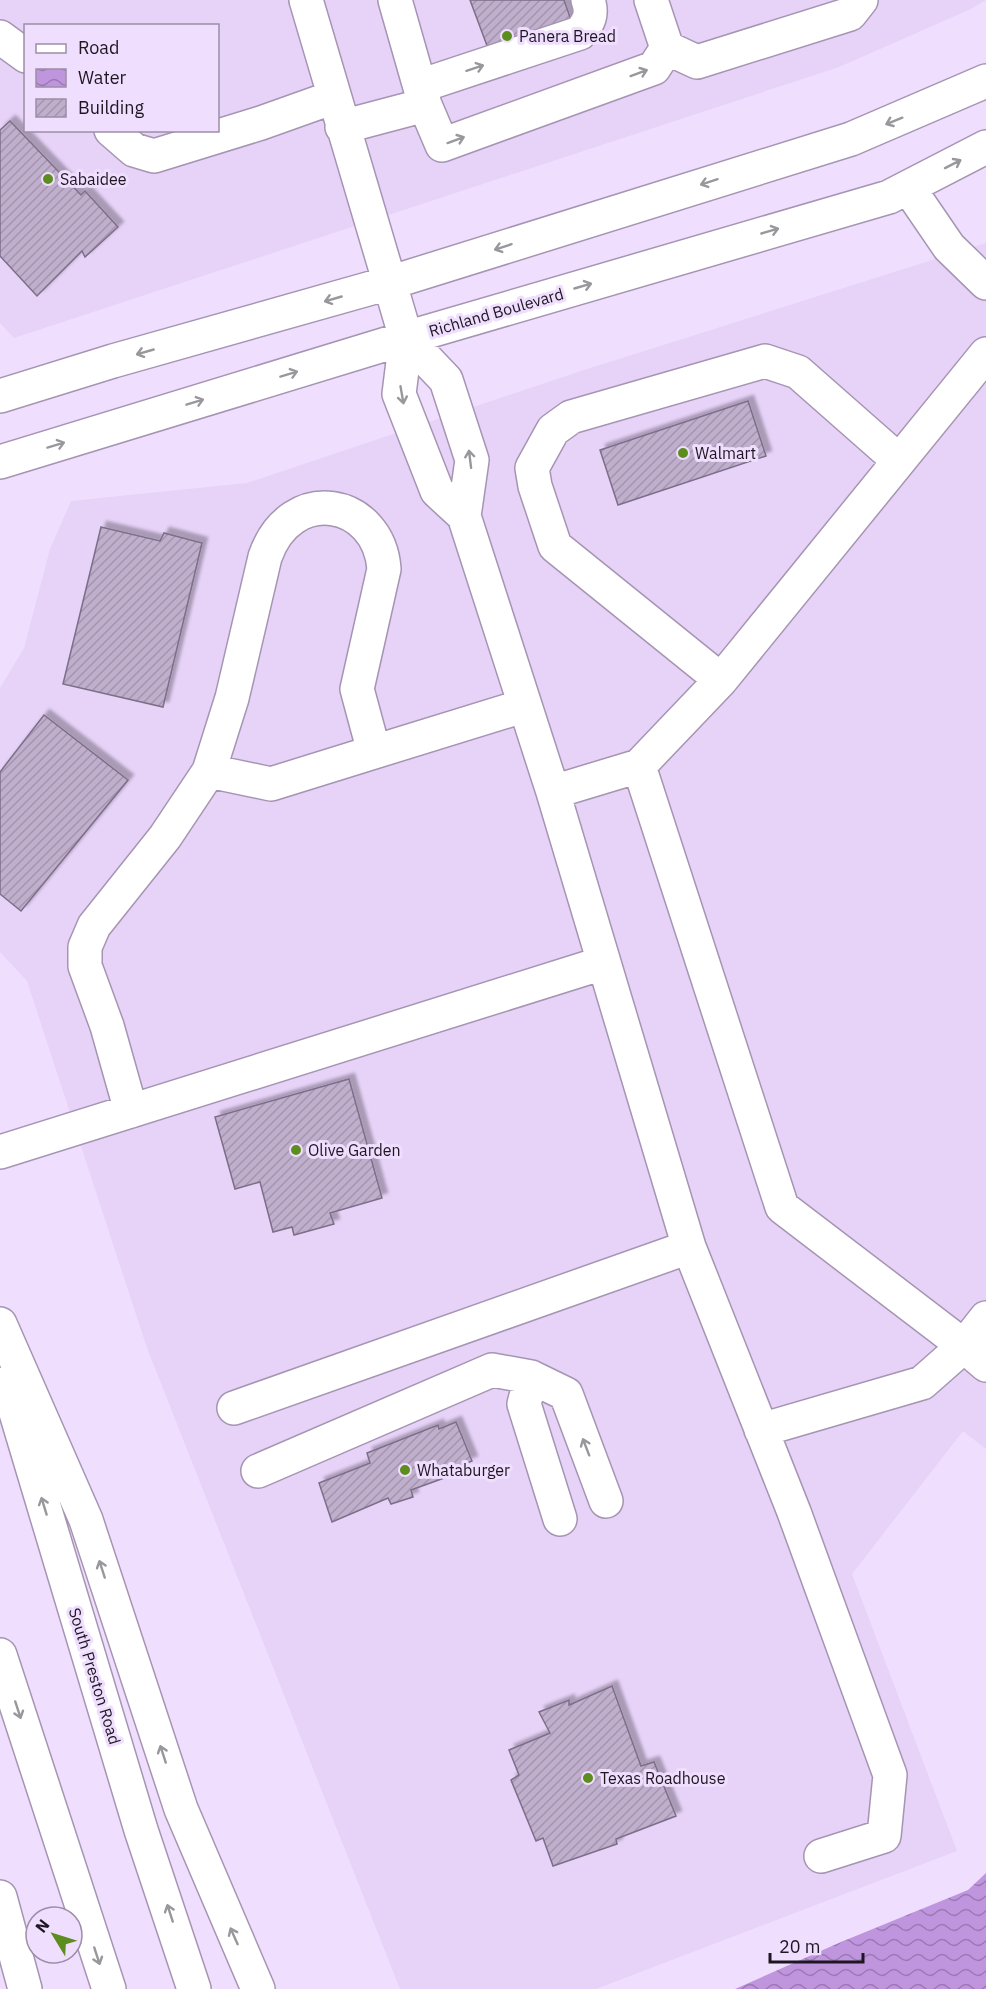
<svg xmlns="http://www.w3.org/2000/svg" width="986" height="1989" viewBox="0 0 986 1989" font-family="'IBM Plex Sans',sans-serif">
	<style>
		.built { fill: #e7d2f8; fill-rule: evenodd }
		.water { fill: url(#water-waves) }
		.building { fill: url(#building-hatch); stroke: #7d6e89; stroke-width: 1.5; filter: url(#shadow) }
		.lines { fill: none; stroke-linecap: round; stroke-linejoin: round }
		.minor-casing { stroke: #a595b2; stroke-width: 36 }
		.major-casing { stroke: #a595b2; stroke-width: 36 }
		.minor { stroke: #fff; stroke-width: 33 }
		.major { stroke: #fff; stroke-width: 33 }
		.oneway { stroke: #9a979c }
		.poi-dot { fill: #5d8c1f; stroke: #f0defe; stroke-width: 2 }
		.labels { text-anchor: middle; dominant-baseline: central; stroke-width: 6; stroke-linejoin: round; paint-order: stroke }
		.poi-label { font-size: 16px; fill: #1e1722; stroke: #f0defe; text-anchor: start }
		.street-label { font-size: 16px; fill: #1e1722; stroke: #f0defe }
	</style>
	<defs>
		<pattern id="water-waves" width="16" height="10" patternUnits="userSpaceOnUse" patternTransform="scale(1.5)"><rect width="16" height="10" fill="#bf95de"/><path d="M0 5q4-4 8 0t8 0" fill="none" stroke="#9b79b4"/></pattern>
		<pattern id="building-hatch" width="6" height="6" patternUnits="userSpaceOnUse" patternTransform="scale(1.5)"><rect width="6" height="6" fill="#bfaecc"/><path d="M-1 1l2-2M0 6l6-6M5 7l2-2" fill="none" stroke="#a495af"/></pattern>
		<filter id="shadow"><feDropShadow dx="5.5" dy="-5.5" stdDeviation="1.5" flood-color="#0004"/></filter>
	</defs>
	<rect width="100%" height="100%" fill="#f0defe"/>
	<path class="built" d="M0 0H986L971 9 839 67 14 338 0 323ZM26 26H218V130H26Z
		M986 243V1449L963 1431 852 1574 957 1851 596 1989H400L147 1348 27 981 0 952V688L24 648 50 549 71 501 247 483 581 371Z"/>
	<path class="water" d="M986 1873V1989H735L841 1942 968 1890Z"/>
	<path class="building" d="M470 0H564L571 20 489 51Z
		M10 121 81 195 85 191 118 227 85 257 82 251 37 296 0 256V130Z
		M748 401 766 456 618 505 600 450Z
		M101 527 160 541 164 533 202 543 163 707 63 684Z
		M44 715 128 780 21 911 0 894V772Z
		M349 1079 382 1198 330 1213 334 1224 294 1235 292 1227 273 1232 260 1182 235 1189 215 1117Z
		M456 1422 472 1461 456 1467 458 1473 411 1490 413 1497 391 1504 388 1498 332 1522 319 1483 370 1463 367 1453 438 1425 439 1429Z
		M612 1686 641 1766 654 1762 676 1816 616 1839 617 1844 553 1866 543 1838 536 1841 511 1780 519 1775 509 1750 550 1733 539 1712 569 1700V1705Z"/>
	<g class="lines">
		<g class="minor-casing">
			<path id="minor" d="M306 0 406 338 399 394 437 491 464 516
				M651 0 667 48 697 62 850 14 861 0
				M0 37 26 56
				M420 86 580 33C589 22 593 14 588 0
				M425 105 442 145 654 68 667 48
				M342 127 425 105 395 0
				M111 130 134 150 154 156 261 123 334 97
				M908 187 949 247 986 283
				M406 338 446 380 472 460 464 516 553 792 689 1247 794 1512 890 1775 884 1836 821 1856
				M0 396 113 361 389 283 851 139 986 81
				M0 462 406 338 889 197 986 147
				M721 680 555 546 535 486 532 468 553 430 571 417 765 361 798 372 898 460
				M639 766 782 1207 964 1346 986 1318
				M209 771 271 784 374 752
				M553 792 639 766 721 680 986 354
				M131 1111 107 1026 85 966V947L94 926 165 837 209 771 232 698 265 557C291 482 379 499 384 569L357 689 374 752 523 706
				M0 1152 603 963
				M531 1377 524 1404 560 1519
				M234 1408 689 1247
				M761 1430 922 1383 964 1346 986 1365
				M258 1471 492 1370 531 1377 566 1394 606 1501"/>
		</g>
		<g class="major-casing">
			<path id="major" d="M0 1324 86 1520 181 1809 258 1989
				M7 1383 141 1830 194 1989
				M0 1655 109 1989
				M0 1897 25 1989"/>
		</g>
		<use href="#minor" class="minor"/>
		<use href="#major" class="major"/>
	</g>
	<defs><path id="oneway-shaft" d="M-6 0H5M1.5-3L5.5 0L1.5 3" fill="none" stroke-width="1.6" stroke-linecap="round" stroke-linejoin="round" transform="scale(1.5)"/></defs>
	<g class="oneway">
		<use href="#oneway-shaft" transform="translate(475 68) rotate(-18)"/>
		<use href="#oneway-shaft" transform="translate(639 73) rotate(-20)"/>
		<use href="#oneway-shaft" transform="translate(894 121) rotate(158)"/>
		<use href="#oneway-shaft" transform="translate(456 140) rotate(-20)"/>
		<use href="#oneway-shaft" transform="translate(953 164) rotate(-27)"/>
		<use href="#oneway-shaft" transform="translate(709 182) rotate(162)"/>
		<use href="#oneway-shaft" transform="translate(770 231) rotate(-16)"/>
		<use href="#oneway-shaft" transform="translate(503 247) rotate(162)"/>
		<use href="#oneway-shaft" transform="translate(583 286) rotate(-16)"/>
		<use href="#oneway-shaft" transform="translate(333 299) rotate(164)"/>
		<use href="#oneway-shaft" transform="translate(145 352) rotate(164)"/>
		<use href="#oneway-shaft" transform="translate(289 374) rotate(-17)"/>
		<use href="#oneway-shaft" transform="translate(402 395) rotate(80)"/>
		<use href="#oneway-shaft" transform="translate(195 402) rotate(-17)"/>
		<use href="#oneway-shaft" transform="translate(56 445) rotate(-17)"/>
		<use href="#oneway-shaft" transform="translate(470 459) rotate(-97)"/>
		<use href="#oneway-shaft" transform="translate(586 1447) rotate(-111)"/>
		<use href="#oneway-shaft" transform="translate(44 1506) rotate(-107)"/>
		<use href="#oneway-shaft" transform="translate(102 1569) rotate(-108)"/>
		<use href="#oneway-shaft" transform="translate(18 1710) rotate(72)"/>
		<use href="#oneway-shaft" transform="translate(163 1754) rotate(-108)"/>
		<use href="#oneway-shaft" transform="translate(170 1913) rotate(-108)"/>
		<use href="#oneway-shaft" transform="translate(234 1936) rotate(-114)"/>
		<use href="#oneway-shaft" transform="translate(97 1956) rotate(72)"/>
	</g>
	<g class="poi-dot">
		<circle cx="507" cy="36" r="6"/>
		<circle cx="48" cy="179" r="6"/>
		<circle cx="683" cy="453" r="6"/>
		<circle cx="296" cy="1150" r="6"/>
		<circle cx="405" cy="1470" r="6"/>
		<circle cx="588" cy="1778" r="6"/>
	</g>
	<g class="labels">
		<g class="poi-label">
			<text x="519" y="36">Panera Bread</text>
			<text x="60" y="179">Sabaidee</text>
			<text x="695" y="453">Walmart</text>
			<text x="308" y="1150">Olive Garden</text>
			<text x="417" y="1470">Whataburger</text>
			<text x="600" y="1778">Texas Roadhouse</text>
		</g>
		<g class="street-label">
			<text transform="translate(496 312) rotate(-16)">Richland Boulevard</text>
			<text transform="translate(95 1676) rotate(73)">South Preston Road</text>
		</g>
	</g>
	<rect x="24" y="24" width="195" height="108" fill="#f0defe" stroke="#9c8ea6" stroke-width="1.5"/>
	<rect x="36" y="44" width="30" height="9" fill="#ffffff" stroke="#9c8ea6" stroke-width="1.5"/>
	<text x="78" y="54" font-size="18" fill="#1e1722">Road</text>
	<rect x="36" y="69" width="30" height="18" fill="url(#water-waves)" stroke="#9c8ea6" stroke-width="1.5"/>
	<text x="78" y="84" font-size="18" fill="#1e1722">Water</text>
	<rect x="36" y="99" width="30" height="18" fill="url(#building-hatch)" stroke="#9c8ea6" stroke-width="1.5"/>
	<text x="78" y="114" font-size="18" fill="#1e1722">Building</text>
	<g transform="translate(54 1935) rotate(308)"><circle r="28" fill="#f0defe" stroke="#9c8ea6" stroke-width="1.5"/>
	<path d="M0-4.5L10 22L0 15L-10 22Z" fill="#5d8c1f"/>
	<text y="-9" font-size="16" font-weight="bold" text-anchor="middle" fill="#1e1722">N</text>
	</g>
	<path d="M770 1953v9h93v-9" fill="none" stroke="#1e1722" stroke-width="3"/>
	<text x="779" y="1953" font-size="18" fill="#1e1722" stroke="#f0defe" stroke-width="4.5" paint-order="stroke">20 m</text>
</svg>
